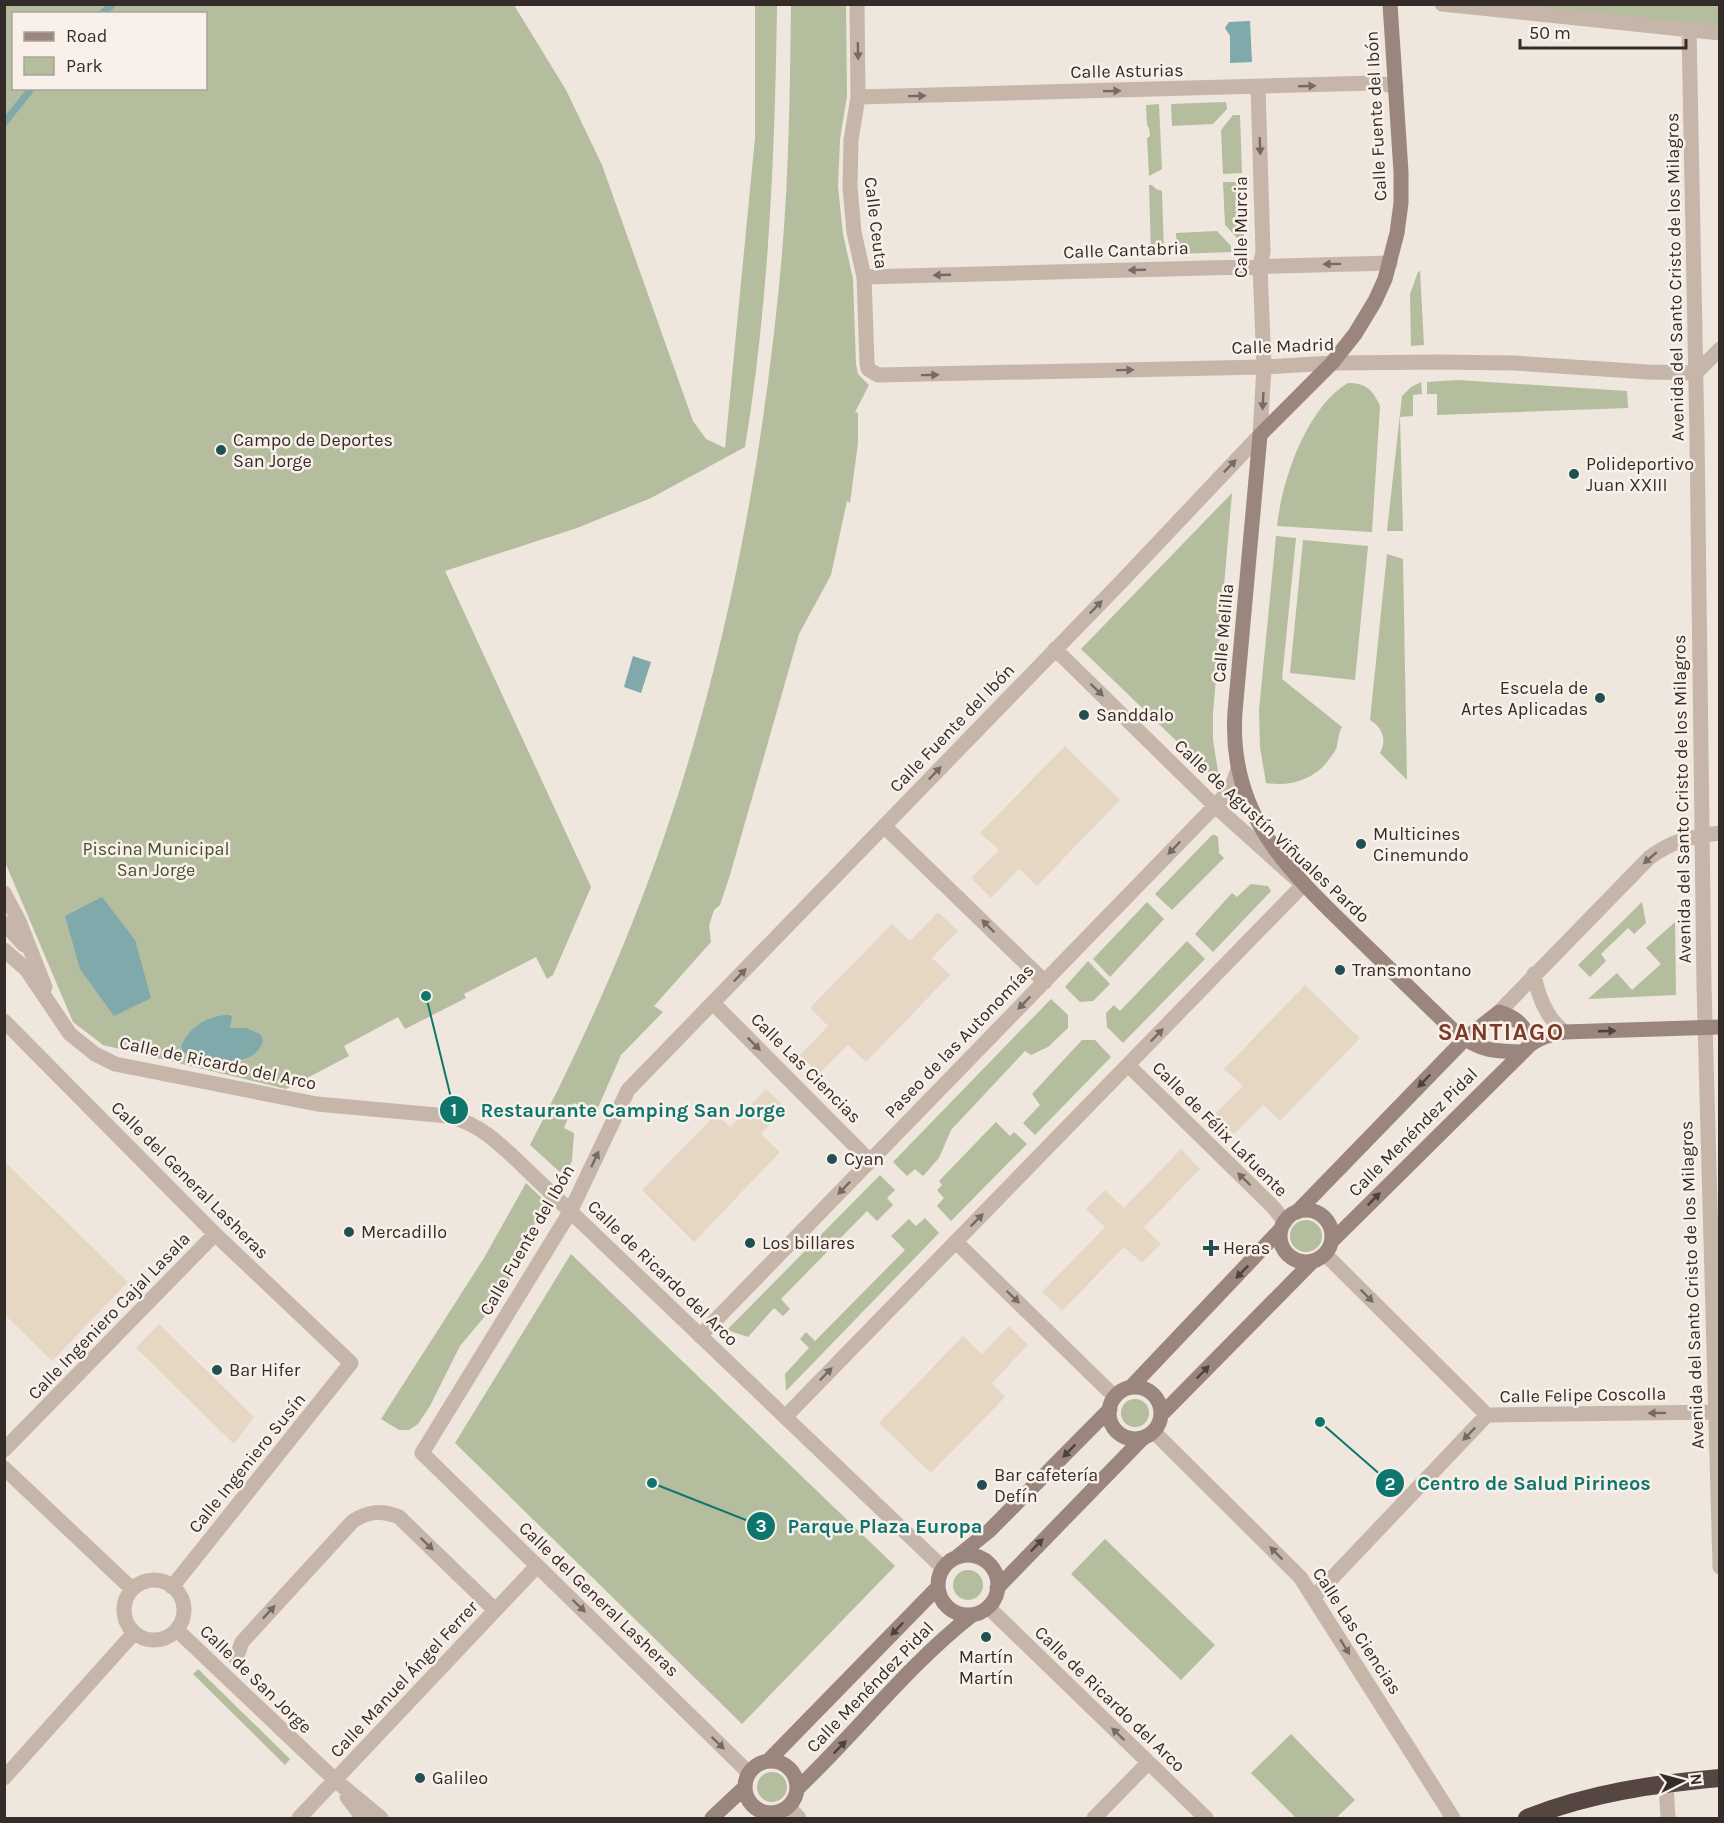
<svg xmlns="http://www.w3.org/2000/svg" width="1724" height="1823" viewBox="0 0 1724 1823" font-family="Karla,sans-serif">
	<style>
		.green { fill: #b4bd9e; fill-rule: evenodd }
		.plaza { fill: #e6d7c5 }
		.water { fill: #7fa9aa }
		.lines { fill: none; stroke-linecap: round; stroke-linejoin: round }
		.stream { stroke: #7fa9aa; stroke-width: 7 }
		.street { stroke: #c6b6aa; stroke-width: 15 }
		.secondary { stroke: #9a867c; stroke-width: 15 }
		.highway { stroke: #554641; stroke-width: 18 }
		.oneway { fill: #766a63 }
		.oneway2 { fill: #4e423e }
		.poi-dot { fill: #225052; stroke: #f8f0e9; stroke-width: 2 }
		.labels { text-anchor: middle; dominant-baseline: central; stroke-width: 5; stroke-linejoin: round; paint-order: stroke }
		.street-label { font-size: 18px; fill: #352c29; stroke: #f8f0e9 }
		.poi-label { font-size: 18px; fill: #352c29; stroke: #f8f0e9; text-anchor: start }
		.park-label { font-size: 18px; fill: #45502f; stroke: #f8f0e9 }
		.district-label { font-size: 24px; font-weight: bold; letter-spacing: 1.5px; fill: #7b3b2a; stroke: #f8f0e9 }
		.leader { fill: none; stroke: #0f766e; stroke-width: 2 }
		.callout-dot { fill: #0f766e; stroke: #f8f0e9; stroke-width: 2 }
		.mark-label { font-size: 18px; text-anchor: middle; font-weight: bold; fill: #fff }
		.callout-label { font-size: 20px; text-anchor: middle; font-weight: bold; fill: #0f766e; stroke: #f8f0e9; stroke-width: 5; stroke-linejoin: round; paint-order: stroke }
	</style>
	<rect width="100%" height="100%" fill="#efe6dd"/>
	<path class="green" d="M4 5H514L566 90 602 165 693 421 706 439 725 448 755 138V5H777C775 152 769 301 745 447L651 498 577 528 445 571 591 887 553 975 547 979 536 957 464 994 466 998 405 1029 398 1017 344 1046 349 1056 286 1089 103 1045 73 1022 5 862ZM14 14H206V88H14Z
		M791 5H846L847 96 840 139 838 187 843 234 853 279 856 364 858 374 869 385 855 412 858 413V443L850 503 847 501 831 575 799 634 730 875 720 905 714 910 709 926 711 942 654 1006 663 1012 621 1055 596 1112 574 1103 564 1128 574 1133 572 1161 567 1172 562 1174 530 1145C578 1052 622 956 657 857 726 664 764 458 782 254 789 171 790 87 791 5Z
		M1499 5H1719V26Z
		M1226 102 1227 109 1213 124 1172 126 1171 104Z
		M1159 104 1162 169 1149 176 1147 138 1150 136 1149 128 1147 125 1146 105Z
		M1233 115H1240L1242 173 1223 174 1221 130Z
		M1223 182H1242L1244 238 1238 239 1225 225Z
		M1149 185H1152L1156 189 1162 191 1164 254 1151 255Z
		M1217 231 1231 246V252L1177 254 1176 233Z
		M1420 271 1424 345 1411 346 1410 294 1418 272Z
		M1458 380 1627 391 1628 408 1437 415V394H1427V382Z
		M1421 382 1422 394 1413 395V416L1400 417 1403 531H1387L1402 396 1411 387Z
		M1348 383C1366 383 1373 390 1380 406L1372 532 1277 526C1282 480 1306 408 1348 383Z
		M1232 493 1213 713V740L1219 777 1217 780 1081 649Z
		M1276 536 1296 538 1282 679 1342 727C1338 734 1339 738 1337 745 1337 749 1333 754 1330 758 1316 779 1291 787 1266 783L1260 747 1259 710Z
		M1303 540 1368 546 1355 680 1290 673Z
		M1387 554 1403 559 1407 780 1380 753C1387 740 1383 728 1370 720Z
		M1212 835H1215L1218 837 1219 853 1224 858 1172 910 1155 894Z
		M1251 884 1268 886 1271 891 1213 952 1195 934 1232 893 1237 897Z
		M1147 902 1164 919 1110 977 1093 959Z
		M1642 902 1646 923 1634 934 1628 928 1601 954 1606 961 1590 977 1578 965Z
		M1675 922 1676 995 1588 999 1617 973 1632 990 1661 964 1646 948Z
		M1187 941 1205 959 1123 1043 1107 1027 1106 1013 1114 1005 1120 1011Z
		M1088 961 1110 984 1093 1001 1080 1002 1065 987Z
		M1051 999 1068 1015V1028L1048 1047 1031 1055 1025 1051 951 1130 939 1158 923 1176 915 1169 907 1176 893 1162Z
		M1082 1040H1095L1111 1057 1035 1135 1023 1123 1040 1105 1032 1094Z
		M996 1122 1010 1136 1014 1132 1027 1144 951 1221 937 1206 944 1198 937 1190 942 1185 939 1181Z
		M880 1175 895 1190 887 1198 893 1205 877 1221 867 1211 781 1299 790 1309 783 1316 774 1308 748 1337 727 1330Z
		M526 1183 547 1203 522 1246 505 1292 460 1346 430 1406 418 1424 409 1430H399L381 1419 484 1258Z
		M925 1218 939 1233 786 1391 785 1374 809 1348 800 1339 806 1332 815 1341 905 1250 891 1236 909 1219 916 1226Z
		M1290 1236a16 16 0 1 1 32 0a16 16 0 1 1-32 0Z
		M571 1254 895 1566 742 1724 455 1443Z
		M1121 1413a14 14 0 1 1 28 0a14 14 0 1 1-28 0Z
		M1105 1539 1215 1645 1181 1680 1071 1574Z
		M953 1585a15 15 0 1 1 30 0a15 15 0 1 1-30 0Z
		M198 1669 290 1759 285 1765 193 1674Z
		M1291 1734 1355 1800 1336 1818H1296L1251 1773Z
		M757 1787a15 15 0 1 1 30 0a15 15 0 1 1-30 0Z"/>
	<path class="plaza" d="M1065 746 1120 800 1037 886 1019 869 991 898 971 878 999 850 980 833Z
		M938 912 958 931 932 958 950 975 866 1062 848 1045 819 1074 800 1055 828 1026 810 1008 892 924 910 941Z
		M1305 985 1360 1038 1280 1121 1263 1105 1234 1134 1214 1115 1243 1086 1224 1069Z
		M766 1089 786 1108 761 1134 780 1152 694 1242 642 1190 716 1114 730 1127Z
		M1181 1149 1200 1169 1144 1227 1161 1244 1142 1263 1124 1247 1062 1311 1042 1292 1105 1227 1086 1209 1105 1190 1124 1208Z
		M4 1161 128 1282 52 1361 5 1315Z
		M159 1324 254 1417 234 1444 136 1348Z
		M1009 1326 1028 1345 992 1383 1005 1397 931 1473 879 1423 963 1336 982 1354Z"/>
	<path class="water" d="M1250 21 1252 62 1230 63V36L1225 28 1229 22Z
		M633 656 651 662 641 693 624 687Z
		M102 897 135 940 151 998 114 1016 80 969 65 916Z
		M224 1015H230L232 1017 230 1028H246L260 1034 263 1039C258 1071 203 1062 183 1052L181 1046C190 1027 204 1018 224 1015Z"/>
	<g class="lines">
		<path class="stream" d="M101 14 113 4
			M4 123 32 88"/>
		<path class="street" d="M857 4 858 97 851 140 850 187 854 232 864 277 867 363 868 369 878 375 1264 367 1332 363 1439 362 1514 363 1648 372 1696 373 1720 349
			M1442 4 1720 33
			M1689 30 1697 436 1704 986 1720 1567
			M858 97 1374 83 1396 86
			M864 277 1390 263
			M884 826 1045 982
			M4 893 19 921 45 987
			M4 923 24 945
			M4 950 26 969 70 1034 95 1054 115 1064 317 1104 448 1116C481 1124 501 1145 525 1168L943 1568
			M1534 974C1538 997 1546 1017 1564 1032
			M713 1003 870 1161
			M1499 1012 1649 858C1671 841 1693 836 1720 833
			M4 1021 215 1234 351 1363 172 1587
			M1128 1065 1273 1207 1285 1222
			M956 1242 1115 1397
			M1326 1255 1487 1415
			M700 1336 1215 806 1231 789 1238 769
			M786 1416 1303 885 1215 806 1055 649
			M1154 1432 1300 1577 1453 1818
			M4 1450 215 1234
			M4 1468 132 1589
			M124 1610a30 30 0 1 1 60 0a30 30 0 1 1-60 0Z
			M1314 1597 1487 1415 1720 1412
			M988 1607 1206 1818
			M177 1630 335 1780 381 1818
			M236 1659 242 1642 353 1521C369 1511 382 1510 399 1517L495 1610
			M749 1773 422 1453 570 1212 628 1090 1121 582 1260 435 1264 367 1260 266 1263 252 1258 87
			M4 1778 134 1633
			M1666 1783 1668 1818
			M347 1797 363 1818
			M789 1807 799 1818
			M299 1818 537 1566
			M1094 1818 1148 1763"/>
		<path class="secondary" d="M1390 4 1401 172V203L1397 233 1385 279 1375 301 1355 334 1332 363 1260 435 1235 712C1228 815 1288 870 1357 937 1390 969 1423 1001 1456 1033 1482 1051 1491 1051 1522 1052
			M1280 1236a26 26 0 1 1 52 0a26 26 0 1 1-52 0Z
			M1297 1212 1465 1039 1499 1012C1516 1017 1526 1026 1531 1044
			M1332 1241 1531 1044C1541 1037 1551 1034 1564 1032L1720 1027
			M1109 1413a26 26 0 1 1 52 0a26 26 0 1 1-52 0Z
			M1131 1387 1281 1229
			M1162 1414 1312 1262
			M938 1585a30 30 0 1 1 60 0a30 30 0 1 1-60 0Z
			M958 1556 989 1531 1110 1409
			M997 1588 1143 1438
			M745 1787a26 26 0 1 1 52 0a26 26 0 1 1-52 0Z
			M768 1761 938 1587
			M798 1788C857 1732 908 1665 972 1615
			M712 1818 745 1787"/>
		<path class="highway" d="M1527 1818C1590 1793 1653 1784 1720 1778"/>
	</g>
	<defs><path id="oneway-solid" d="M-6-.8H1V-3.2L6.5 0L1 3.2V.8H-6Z" transform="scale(1.5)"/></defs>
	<g class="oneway">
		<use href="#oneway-solid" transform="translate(858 51) rotate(89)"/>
		<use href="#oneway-solid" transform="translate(1307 86) rotate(-2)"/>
		<use href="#oneway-solid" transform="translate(1112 91) rotate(-1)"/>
		<use href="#oneway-solid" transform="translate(917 96) rotate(-1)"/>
		<use href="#oneway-solid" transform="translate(1260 146) rotate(88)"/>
		<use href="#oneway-solid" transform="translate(1332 264) rotate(179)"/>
		<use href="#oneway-solid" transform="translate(1137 270) rotate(178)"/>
		<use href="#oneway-solid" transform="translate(942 275) rotate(178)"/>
		<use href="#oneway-solid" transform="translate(1125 370) rotate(-1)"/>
		<use href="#oneway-solid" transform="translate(930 375) rotate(-1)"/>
		<use href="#oneway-solid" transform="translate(1263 401) rotate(93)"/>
		<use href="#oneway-solid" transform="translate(1230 466) rotate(-46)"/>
		<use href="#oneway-solid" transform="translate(1096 607) rotate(-46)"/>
		<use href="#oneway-solid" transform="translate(1097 690) rotate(44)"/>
		<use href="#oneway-solid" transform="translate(935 773) rotate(-46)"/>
		<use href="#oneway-solid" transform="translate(1174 848) rotate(134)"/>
		<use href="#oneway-solid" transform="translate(1650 858) rotate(139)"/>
		<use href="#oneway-solid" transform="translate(988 926) rotate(-135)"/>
		<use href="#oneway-solid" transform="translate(740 975) rotate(-46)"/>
		<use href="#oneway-solid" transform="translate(1024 1003) rotate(134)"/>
		<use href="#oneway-solid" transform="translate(1157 1035) rotate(-46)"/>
		<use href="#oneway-solid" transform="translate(754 1044) rotate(45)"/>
		<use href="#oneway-solid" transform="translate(595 1159) rotate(-65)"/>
		<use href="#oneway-solid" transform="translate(1244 1179) rotate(-136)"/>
		<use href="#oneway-solid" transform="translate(844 1188) rotate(134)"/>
		<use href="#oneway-solid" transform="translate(977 1220) rotate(-45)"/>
		<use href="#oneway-solid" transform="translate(1367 1296) rotate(45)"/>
		<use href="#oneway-solid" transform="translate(1013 1297) rotate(44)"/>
		<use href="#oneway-solid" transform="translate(826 1374) rotate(-46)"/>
		<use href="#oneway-solid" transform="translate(1657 1413) rotate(179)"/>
		<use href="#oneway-solid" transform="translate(1469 1434) rotate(134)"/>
		<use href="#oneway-solid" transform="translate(427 1544) rotate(44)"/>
		<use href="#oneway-solid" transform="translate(1276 1553) rotate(-135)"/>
		<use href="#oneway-solid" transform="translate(579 1606) rotate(44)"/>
		<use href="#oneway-solid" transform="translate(269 1612) rotate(-47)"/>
		<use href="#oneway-solid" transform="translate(1345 1647) rotate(58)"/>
		<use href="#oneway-solid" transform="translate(1118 1734) rotate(-136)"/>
		<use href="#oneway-solid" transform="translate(718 1743) rotate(44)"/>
	</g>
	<g class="oneway2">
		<use href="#oneway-solid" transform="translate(1607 1031) rotate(-2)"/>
		<use href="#oneway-solid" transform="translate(1424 1081) rotate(134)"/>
		<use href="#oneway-solid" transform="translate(1374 1199) rotate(-45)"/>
		<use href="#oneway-solid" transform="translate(1242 1272) rotate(134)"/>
		<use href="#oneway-solid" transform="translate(1203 1372) rotate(-46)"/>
		<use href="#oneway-solid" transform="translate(1069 1451) rotate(134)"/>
		<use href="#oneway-solid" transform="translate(1037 1545) rotate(-46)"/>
		<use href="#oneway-solid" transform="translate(897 1629) rotate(134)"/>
		<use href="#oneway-solid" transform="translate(840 1747) rotate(-46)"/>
	</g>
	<g class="poi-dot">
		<circle cx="221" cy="450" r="6"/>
		<circle cx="1574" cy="474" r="6"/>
		<circle cx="1600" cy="698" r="6"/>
		<circle cx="1084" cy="715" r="6"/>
		<circle cx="1361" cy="844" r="6"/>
		<circle cx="1340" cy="970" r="6"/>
		<circle cx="832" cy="1159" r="6"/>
		<circle cx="349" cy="1232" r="6"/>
		<circle cx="750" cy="1243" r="6"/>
		<path d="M1208 1239h6v6h6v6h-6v6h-6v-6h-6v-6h6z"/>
		<circle cx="217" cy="1370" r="6"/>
		<circle cx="982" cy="1485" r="6"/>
		<circle cx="986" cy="1637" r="6"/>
		<circle cx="420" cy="1778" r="6"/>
	</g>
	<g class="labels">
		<g class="street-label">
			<text transform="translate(1127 71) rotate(-1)">Calle Asturias</text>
			<text transform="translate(1376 116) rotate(-93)">Calle Fuente del Ibón</text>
			<text transform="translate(876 223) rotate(83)">Calle Ceuta</text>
			<text transform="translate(1241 227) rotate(-90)">Calle Murcia</text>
			<text transform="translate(1126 250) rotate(-2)">Calle Cantabria</text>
			<text transform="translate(1675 277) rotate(-91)">Avenida del Santo Cristo de los Milagros</text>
			<text transform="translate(1283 346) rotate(-2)">Calle Madrid</text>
			<text transform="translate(1223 633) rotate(-85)">Calle Melilla</text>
			<text transform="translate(952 728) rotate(-46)">Calle Fuente del Ibón</text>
			<text transform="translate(1682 799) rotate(-91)">Avenida del Santo Cristo de los Milagros</text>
			<text transform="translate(1272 831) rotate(43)">Calle de Agustín Viñuales Pardo</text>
			<text transform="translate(959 1041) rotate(-46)">Paseo de las Autonomías</text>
			<text transform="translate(218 1063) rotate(12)">Calle de Ricardo del Arco</text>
			<text transform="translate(806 1068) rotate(45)">Calle Las Ciencias</text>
			<text transform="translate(1220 1129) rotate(45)">Calle de Félix Lafuente</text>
			<text transform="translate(1413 1132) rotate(-45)">Calle Menéndez Pidal</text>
			<text transform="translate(190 1180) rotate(45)">Calle del General Lasheras</text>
			<text transform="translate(527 1240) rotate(-60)">Calle Fuente del Ibón</text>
			<text transform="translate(663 1273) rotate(44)">Calle de Ricardo del Arco</text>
			<text transform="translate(1692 1285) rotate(-92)">Avenida del Santo Cristo de los Milagros</text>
			<text transform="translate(109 1316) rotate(-46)">Calle Ingeniero Cajal Lasala</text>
			<text transform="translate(1583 1395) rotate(-1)">Calle Felipe Coscolla</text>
			<text transform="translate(247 1463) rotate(-51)">Calle Ingeniero Susín</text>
			<text transform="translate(599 1599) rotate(44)">Calle del General Lasheras</text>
			<text transform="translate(1357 1631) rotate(57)">Calle Las Ciencias</text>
			<text transform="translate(256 1679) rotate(44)">Calle de San Jorge</text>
			<text transform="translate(404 1679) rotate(-47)">Calle Manuel Ángel Ferrer</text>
			<text transform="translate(870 1687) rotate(-46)">Calle Menéndez Pidal</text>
			<text transform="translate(1110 1699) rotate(44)">Calle de Ricardo del Arco</text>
		</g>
		<g class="poi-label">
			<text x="233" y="440">Campo de Deportes<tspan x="233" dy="21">San Jorge</tspan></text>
			<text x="1586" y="464">Polideportivo<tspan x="1586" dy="21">Juan XXIII</tspan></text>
			<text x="1588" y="688" text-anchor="end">Escuela de<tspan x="1588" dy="21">Artes Aplicadas</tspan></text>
			<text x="1096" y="715">Sanddalo</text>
			<text x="1373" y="834">Multicines<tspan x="1373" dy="21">Cinemundo</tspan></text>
			<text x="1352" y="970">Transmontano</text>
			<text x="844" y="1159">Cyan</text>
			<text x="361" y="1232">Mercadillo</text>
			<text x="762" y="1243">Los billares</text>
			<text x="1223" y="1248">Heras</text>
			<text x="229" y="1370">Bar Hifer</text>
			<text x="994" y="1475">Bar cafetería<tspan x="994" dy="21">Defín</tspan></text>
			<text x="986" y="1657" text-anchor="middle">Martín<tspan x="986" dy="21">Martín</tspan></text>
			<text x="432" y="1778">Galileo</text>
		</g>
		<g class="park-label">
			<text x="156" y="849">Piscina Municipal<tspan x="156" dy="21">San Jorge</tspan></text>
		</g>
		<g class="district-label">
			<text x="1501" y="1032">SANTIAGO</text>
		</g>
	</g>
	<path class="leader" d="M426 996L454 1110M1320 1422L1390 1483M652 1483L761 1526"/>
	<g class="callout-dot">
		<circle cx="426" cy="996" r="6"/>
		<circle cx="1320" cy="1422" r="6"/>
		<circle cx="652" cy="1483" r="6"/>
		<circle cx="454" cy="1110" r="15"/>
		<circle cx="1390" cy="1483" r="15"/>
		<circle cx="761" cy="1526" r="15"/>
	</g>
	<g class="mark-label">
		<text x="454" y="1116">1</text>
		<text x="1390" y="1490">2</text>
		<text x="761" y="1532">3</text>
	</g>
	<g class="callout-label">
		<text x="633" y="1117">Restaurante Camping San Jorge</text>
		<text x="1534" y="1490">Centro de Salud Pirineos</text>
		<text x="885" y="1533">Parque Plaza Europa</text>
	</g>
	<rect width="1724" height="1823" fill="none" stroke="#352c29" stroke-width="12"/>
	<rect x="12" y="12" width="195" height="78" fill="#f8f0e9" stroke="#aaa29c" stroke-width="1.5"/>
	<rect x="24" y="32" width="30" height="9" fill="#9a867c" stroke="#aaa29c" stroke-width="1.5"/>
	<text x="66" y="42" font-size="18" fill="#352c29">Road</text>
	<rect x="24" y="57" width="30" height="18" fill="#b4bd9e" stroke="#aaa29c" stroke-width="1.5"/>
	<text x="66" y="72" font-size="18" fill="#352c29">Park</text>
	<g transform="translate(1682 1781) rotate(84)" stroke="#f8f0e9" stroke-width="4.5" paint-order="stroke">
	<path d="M0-4.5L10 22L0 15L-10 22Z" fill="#352c29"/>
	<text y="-9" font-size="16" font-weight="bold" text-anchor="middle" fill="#352c29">N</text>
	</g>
	<path d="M1520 39v9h166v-9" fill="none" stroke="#352c29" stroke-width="3"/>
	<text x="1529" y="39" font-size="18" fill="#352c29" stroke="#f8f0e9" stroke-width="4.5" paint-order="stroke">50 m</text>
</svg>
